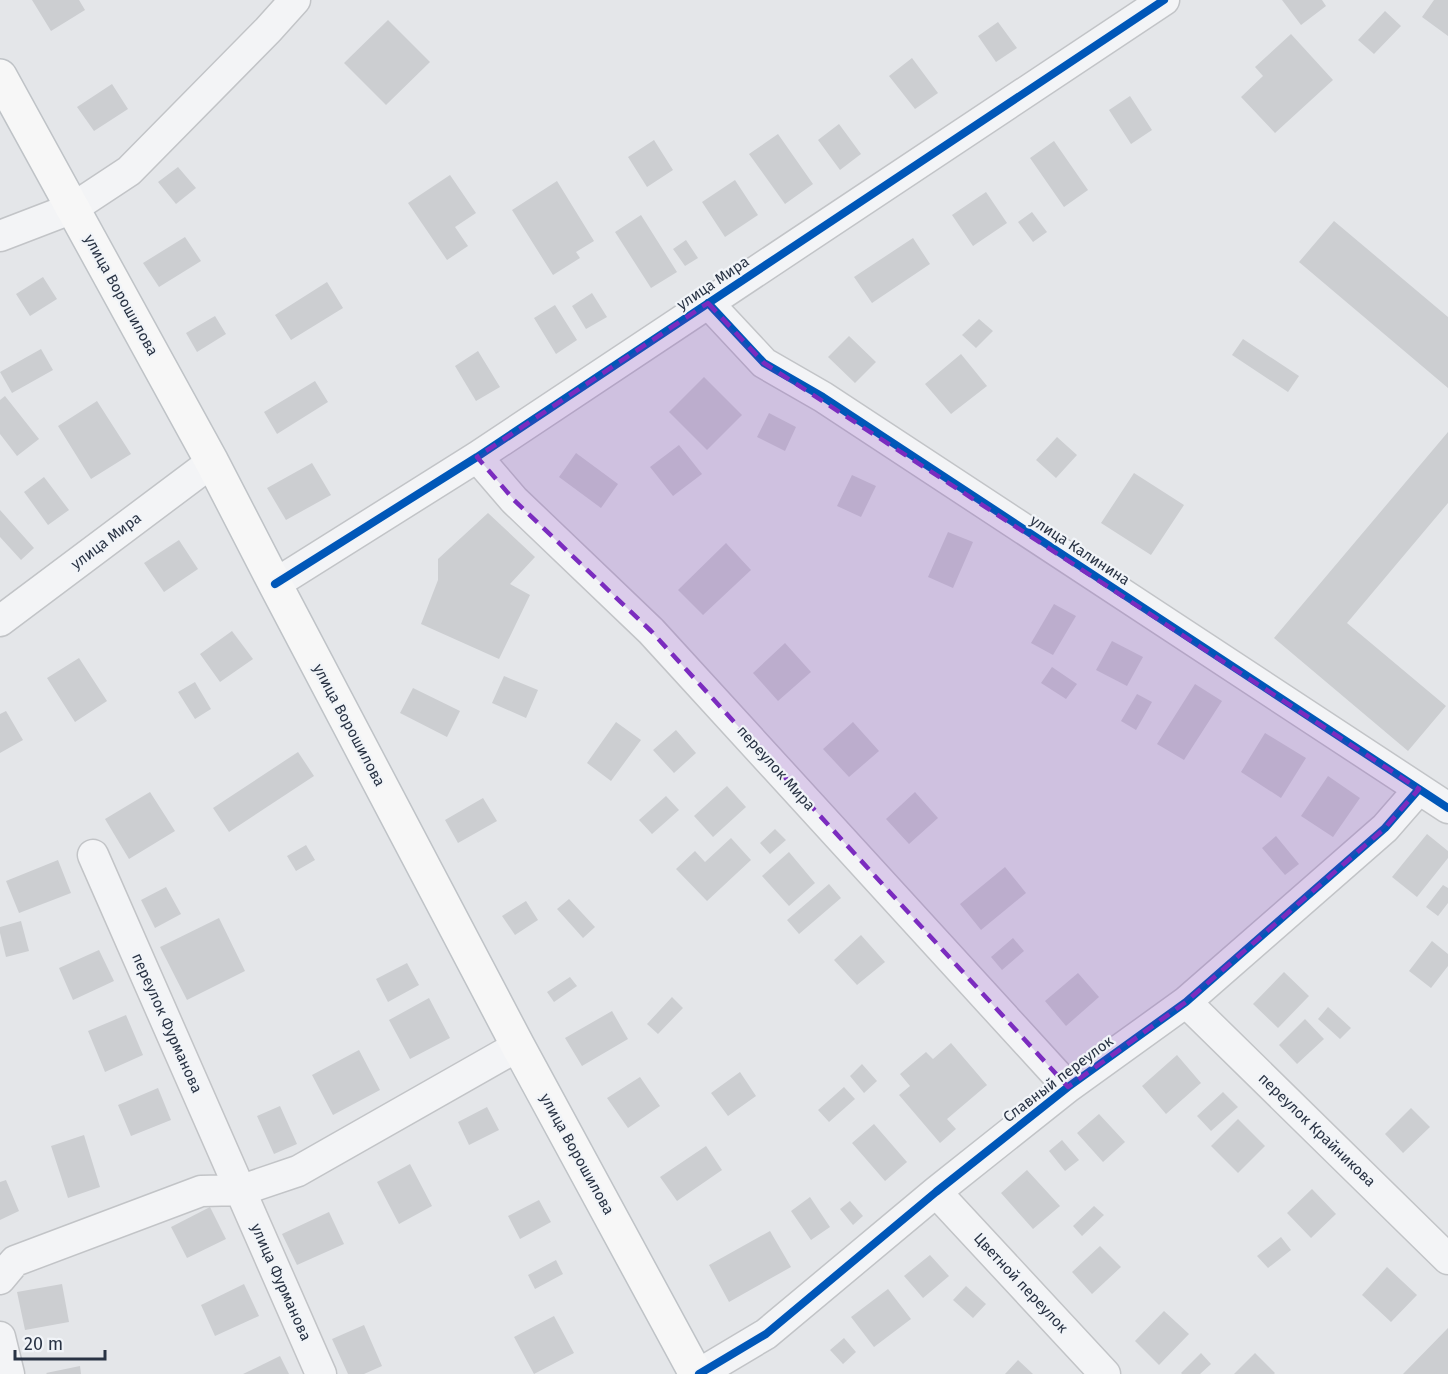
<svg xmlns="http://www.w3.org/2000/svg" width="1448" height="1374" viewBox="0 0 1448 1374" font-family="'Fira Sans',sans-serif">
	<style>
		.building { fill: #ccced1 }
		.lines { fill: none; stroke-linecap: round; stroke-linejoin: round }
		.minor-casing { stroke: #c2c4c7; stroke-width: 33 }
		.major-casing { stroke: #bfc3c7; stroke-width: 36 }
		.minor { stroke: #f3f4f6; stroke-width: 30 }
		.major { stroke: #f7f7f7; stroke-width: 33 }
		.cycleway-casing { stroke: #f1f4f8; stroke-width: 11 }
		.cycleway { stroke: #0057b8; stroke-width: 8 }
		.marked { fill: #7b2cbf; fill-opacity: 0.2; stroke: #7b2cbf; stroke-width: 4.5; stroke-dasharray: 12 8; stroke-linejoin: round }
		.labels { text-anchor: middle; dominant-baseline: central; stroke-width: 4.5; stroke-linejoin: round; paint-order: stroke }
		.street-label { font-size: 15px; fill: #293344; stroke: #f1f4f8 }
	</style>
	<rect width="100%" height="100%" fill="#e4e6e9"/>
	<path class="building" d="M32 0H79L85 10 51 31Z
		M1282 0H1322L1326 6 1301 25Z
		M1434 0H1448V36L1422 17Z
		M1385 11 1401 26 1374 54 1358 40Z
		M388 20 430 62 386 105 344 63Z
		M998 22 1017 48 996 62 978 36Z
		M1291 34 1333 80 1275 133 1241 97 1263 76 1255 67Z
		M912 58 938 93 915 109 889 76Z
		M112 84 128 109 94 131 77 107Z
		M1130 96 1152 130 1131 144 1109 110Z
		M839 124 861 154 840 170 818 140Z
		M778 134 813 184 785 204 749 154Z
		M654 140 673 170 647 187 628 157Z
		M1054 141 1088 190 1064 207 1030 158Z
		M178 167 196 188 176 204 158 182Z
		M450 175 476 213 455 227 468 246 447 260 408 203Z
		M735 180 758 215 725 237 702 202Z
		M557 181 594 241 576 252 580 258 553 275 512 210Z
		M986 192 1007 223 973 246 952 215Z
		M1032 212 1047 232 1033 242 1018 222Z
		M641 215 677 272 651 288 615 232Z
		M1334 221 1448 317V388L1299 262Z
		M185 237 201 261 159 287 143 263Z
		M913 238 930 264 872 303 854 277Z
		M686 240 698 258 685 266 673 249Z
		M43 277 57 299 30 316 16 294Z
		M327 282 343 308 291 340 275 315Z
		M592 293 607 317 586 329 572 306Z
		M555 305 577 340 556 354 534 318Z
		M215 316 226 334 197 352 186 333Z
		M979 319 993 331 976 348 962 335Z
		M849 336 876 362 855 383 828 357Z
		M1243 339 1299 376 1288 392 1232 355Z
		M41 349 53 370 12 393 0 372Z
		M478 351 500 387 476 401 455 366Z
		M961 354 987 386 951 414 925 384Z
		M704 377 742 415 707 450 669 412Z
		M315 381 328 402 277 434 264 412Z
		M5 396 39 439 17 456 0 434V400Z
		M97 401 131 454 91 479 58 426Z
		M769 413 796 427 785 451 757 437Z
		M1448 432V503L1347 623 1446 706 1408 751 1274 638Z
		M1057 437 1077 455 1056 478 1036 460Z
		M679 445 702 474 673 496 650 467Z
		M576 453 618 484 601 508 559 477Z
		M312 463 331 495 286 520 267 488Z
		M1134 473 1184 505 1151 555 1101 523Z
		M852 475 876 486 861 517 837 506Z
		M44 477 69 510 48 525 24 492Z
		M0 510 34 548 21 560 0 537Z
		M488 513 535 557 510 584 530 595 499 659 421 624 438 580V559Z
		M948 532 973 542 953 588 928 577Z
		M179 540 198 569 164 592 144 563Z
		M726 543 751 570 703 615 678 590Z
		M1054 604 1076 616 1053 655 1031 643Z
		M232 631 253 659 220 682 200 654Z
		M1112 641 1143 657 1127 686 1096 670Z
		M785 643 811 672 778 701 753 673Z
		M79 658 107 701 75 722 47 678Z
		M1052 667 1077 684 1066 699 1041 683Z
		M504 676 538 690 526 718 492 703Z
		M195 682 211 709 195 719 178 692Z
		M1195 684 1222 701 1184 760 1157 744Z
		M413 688 460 711 447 737 400 713Z
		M1137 694 1152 702 1136 730 1121 721Z
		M6 711 23 740 0 753V714Z
		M616 722 641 740 611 781 587 763Z
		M853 722 879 751 849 777 823 749Z
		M676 730 696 753 674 773 653 750Z
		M1265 733 1306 758 1281 798 1241 772Z
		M298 752 314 776 229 832 213 808Z
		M1328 776 1360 798 1333 837 1301 816Z
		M727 786 746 807 713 837 694 816Z
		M150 792 175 831 129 859 105 819Z
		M915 792 938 818 909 844 886 819Z
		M666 796 679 810 652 834 639 820Z
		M483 798 497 821 458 843 445 820Z
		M775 829 786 840 770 854 760 843Z
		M1427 834 1448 851V858L1417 897 1392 877Z
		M1276 836 1299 864 1285 875 1262 848Z
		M731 838 751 860 707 901 676 869 695 851 705 862Z
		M306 845 315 860 296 871 287 856Z
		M789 852 815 883 789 906 762 876Z
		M58 860 71 893 19 913 6 881Z
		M1005 867 1026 893 981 930 960 904Z
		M829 884 841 898 799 934 787 920Z
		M1443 885 1448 888V903L1438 916 1426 907Z
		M166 887 181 914 155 928 141 900Z
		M569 899 595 927 583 938 557 909Z
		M526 901 538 920 515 935 502 916Z
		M219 918 245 971 187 1000 160 947Z
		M21 921 29 951 6 957 0 933V927Z
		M861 935 885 962 857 985 834 960Z
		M1013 938 1024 951 1002 970 991 957Z
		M1432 941 1448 954V966L1431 988 1409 971Z
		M99 950 114 981 73 1000 59 968Z
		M407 963 419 985 388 1002 376 979Z
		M1284 972 1309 996 1278 1028 1253 1004Z
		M1078 973 1099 997 1066 1026 1045 1001Z
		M570 977 577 986 554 1002 547 992Z
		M672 997 683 1008 658 1034 647 1024Z
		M429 998 450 1038 410 1059 389 1020Z
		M1328 1007 1351 1028 1340 1039 1318 1019Z
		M612 1011 628 1039 582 1066 565 1038Z
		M126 1015 143 1055 105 1072 88 1031Z
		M1305 1019 1324 1039 1297 1064 1279 1045Z
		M951 1043 987 1085 947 1119 956 1129 940 1143 899 1095 910 1086 900 1074 926 1052 933 1059Z
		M359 1050 380 1090 333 1115 312 1075Z
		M1177 1055 1201 1083 1166 1114 1142 1086Z
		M862 1064 877 1081 864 1093 850 1076Z
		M740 1072 756 1096 728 1116 711 1093Z
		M640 1077 660 1106 628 1128 607 1098Z
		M844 1087 855 1099 829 1122 818 1110Z
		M158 1088 171 1120 131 1136 118 1105Z
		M1223 1092 1238 1107 1211 1131 1197 1116Z
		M280 1106 297 1144 274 1154 257 1116Z
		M487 1107 499 1130 469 1145 458 1122Z
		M1411 1108 1430 1127 1403 1153 1385 1134Z
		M1099 1114 1125 1142 1103 1162 1077 1133Z
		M1238 1119 1265 1146 1238 1173 1211 1146Z
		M874 1124 907 1162 885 1181 852 1143Z
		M84 1135 100 1187 68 1198 51 1146Z
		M1062 1140 1079 1160 1065 1171 1049 1151Z
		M706 1146 722 1170 677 1201 660 1177Z
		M410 1164 432 1206 399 1224 377 1182Z
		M1027 1170 1060 1206 1033 1229 1001 1193Z
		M6 1180 19 1211 0 1220V1182Z
		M1312 1189 1336 1214 1311 1238 1287 1213Z
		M810 1197 830 1227 811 1240 791 1211Z
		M539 1200 551 1222 520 1239 508 1216Z
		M850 1201 863 1216 853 1225 840 1209Z
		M1094 1206 1104 1215 1082 1236 1073 1226Z
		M210 1207 226 1239 187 1258 171 1227Z
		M329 1212 344 1244 297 1265 282 1234Z
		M770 1231 791 1267 729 1302 709 1265Z
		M1281 1237 1291 1250 1268 1268 1257 1256Z
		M1100 1246 1121 1267 1092 1294 1072 1272Z
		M930 1255 949 1276 923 1298 904 1276Z
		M556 1260 563 1274 535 1289 528 1275Z
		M1387 1267 1417 1295 1391 1322 1362 1295Z
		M62 1284 69 1322 25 1330 17 1292Z
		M244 1284 259 1316 215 1336 201 1305Z
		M966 1286 986 1304 973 1318 953 1300Z
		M888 1289 911 1319 874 1347 851 1317Z
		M1164 1311 1189 1334 1159 1365 1135 1341Z
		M554 1316 574 1353 534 1374 514 1337Z
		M364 1325 382 1366 364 1374H348L332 1339Z
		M1448 1328V1374H1403Z
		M844 1338 856 1352 843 1364 830 1350Z
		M1201 1353 1211 1364 1200 1374H1182L1181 1373Z
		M1255 1353 1275 1373 1274 1374H1234Z
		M280 1356 289 1374H243Z
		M1018 1360 1033 1374H1005Z
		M80 1366 81 1374H47L46 1373Z"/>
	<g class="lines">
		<g class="minor-casing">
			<path id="minor" d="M0 236 73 208 129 171 268 30 295 0
				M708 303 764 363 823 397 1448 808
				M477 457 514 500 651 631 1068 1087
				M275 584 477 457 1164 0
				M0 621 212 462
				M93 855 321 1374
				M1186 1002 1448 1259
				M936 1192 1105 1374
				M0 1279 15 1261 201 1191 242 1190 298 1171 518 1046
				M0 1337 9 1374
				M699 1374 766 1334 936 1192 1068 1087 1186 1002 1385 828 1419 789"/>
		</g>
		<g class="major-casing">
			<path id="major" d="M0 76 212 462 275 584 518 1046 696 1374"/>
		</g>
		<use href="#minor" class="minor"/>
		<use href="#major" class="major"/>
		<g class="cycleway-casing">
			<path id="cycleway" d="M708 303 764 363 823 397 1448 808
				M275 584 477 457 1164 0
				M699 1374 766 1334 936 1192 1068 1087 1186 1002 1385 828 1419 789"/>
		</g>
		<use href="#cycleway" class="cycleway"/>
	</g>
	<path class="marked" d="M708 303 764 363 1419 789 1385 828 1186 1002 1068 1087 651 631 514 500 477 457Z"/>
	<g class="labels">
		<g class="street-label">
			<text transform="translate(713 283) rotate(-34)">улица Мира</text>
			<text transform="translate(121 295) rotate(61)">улица Ворошилова</text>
			<text transform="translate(106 541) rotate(-37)">улица Мира</text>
			<text transform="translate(1080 550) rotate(33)">улица Калинина</text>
			<text transform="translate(349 725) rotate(62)">улица Ворошилова</text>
			<text transform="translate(776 768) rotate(48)">переулок Мира</text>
			<text transform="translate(167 1023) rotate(66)">переулок Фурманова</text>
			<text transform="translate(1058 1079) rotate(-37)">Славный переулок</text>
			<text transform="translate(1317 1130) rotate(44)">переулок Крайникова</text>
			<text transform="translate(577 1154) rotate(61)">улица Ворошилова</text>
			<text transform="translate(281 1282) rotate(66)">улица Фурманова</text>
			<text transform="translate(1021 1283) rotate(47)">Цветной переулок</text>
		</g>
	</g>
	<path d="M15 1350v9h90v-9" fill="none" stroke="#293344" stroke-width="3"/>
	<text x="24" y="1350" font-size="18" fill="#293344" stroke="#f1f4f8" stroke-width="4.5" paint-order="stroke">20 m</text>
</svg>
